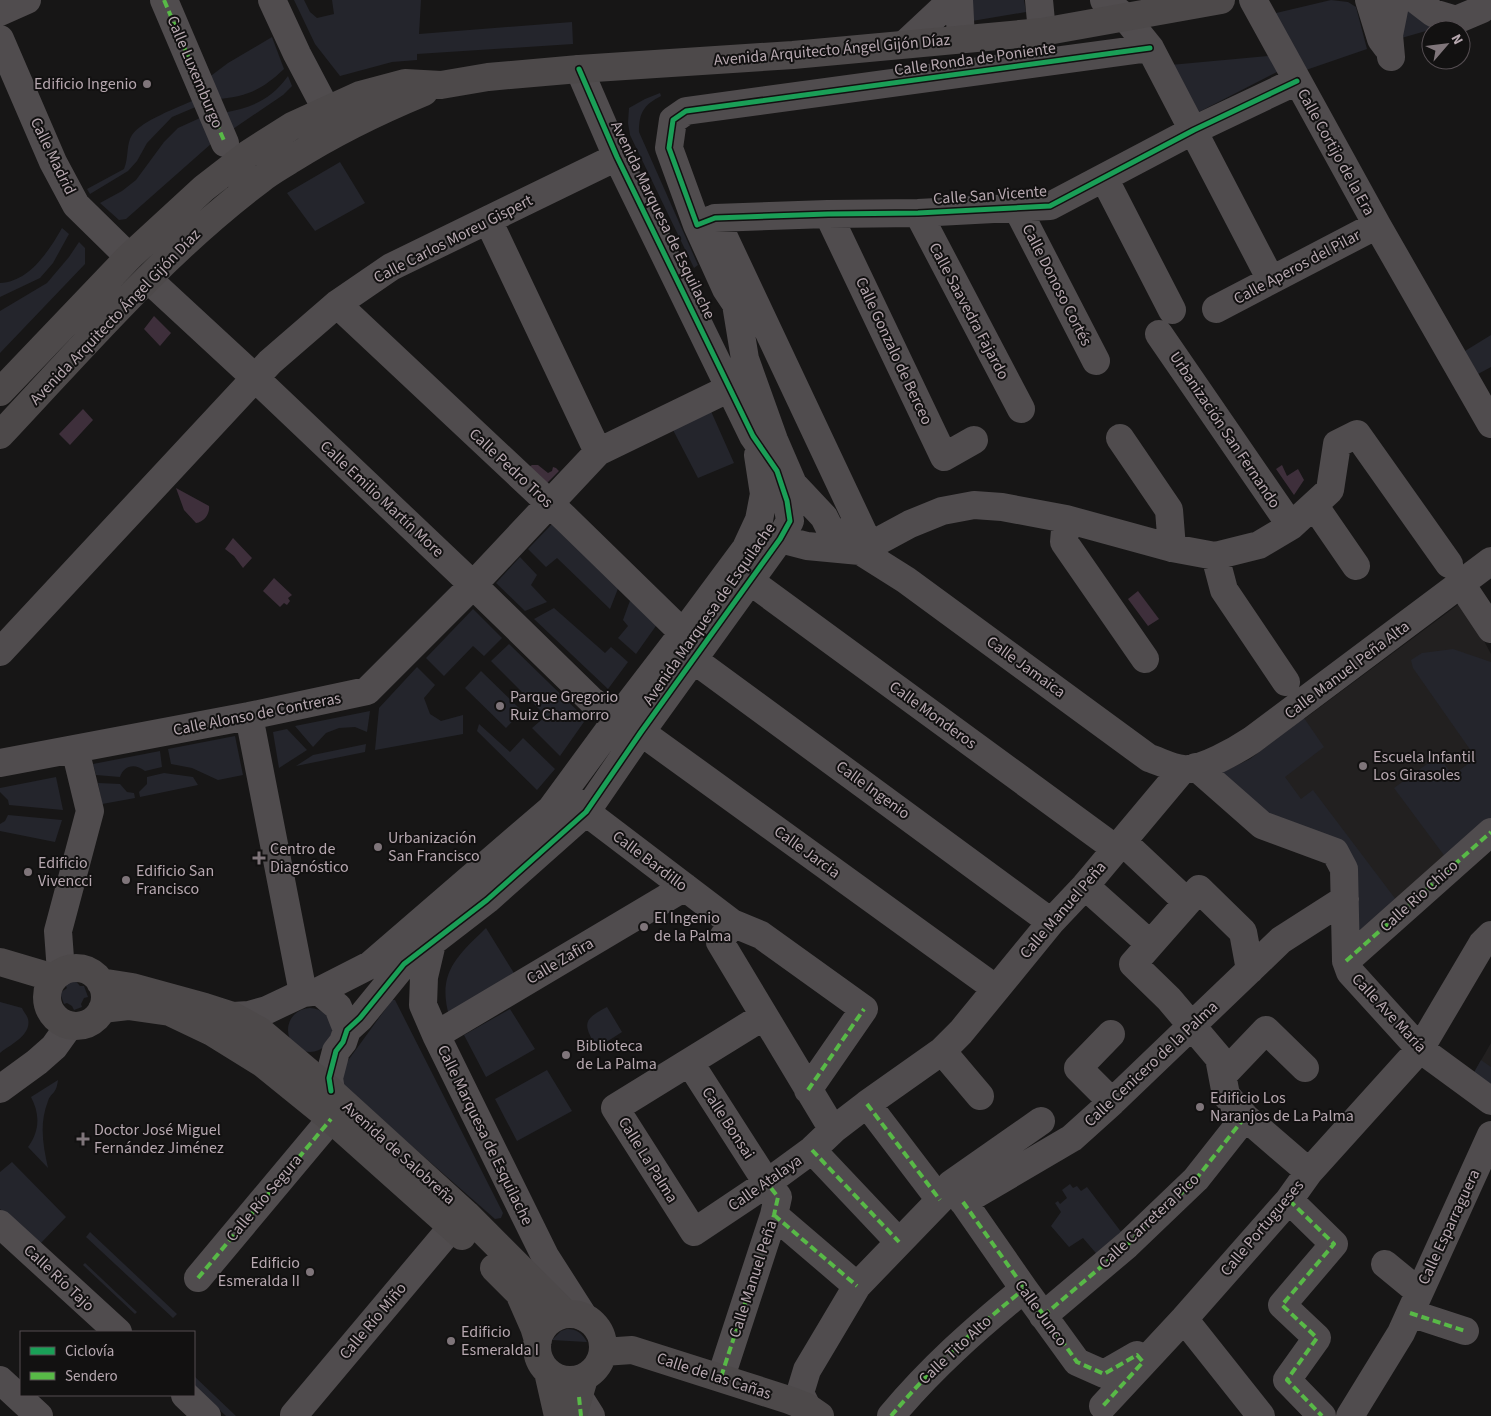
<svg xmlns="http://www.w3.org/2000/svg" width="1491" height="1416" viewBox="0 0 1491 1416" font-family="'Source Sans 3',sans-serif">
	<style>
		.built { fill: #222020 }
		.green { fill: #24252c }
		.water { fill: #3e2f3b }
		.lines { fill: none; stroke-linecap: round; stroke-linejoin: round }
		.minor { stroke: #504c4e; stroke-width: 28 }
		.major { stroke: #4d494a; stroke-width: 28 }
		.quiet { stroke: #58b947; stroke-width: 4; stroke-dasharray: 8 4; stroke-linecap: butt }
		.cycleway-casing { stroke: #121111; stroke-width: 8 }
		.cycleway { stroke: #1a9f57; stroke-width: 5 }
		.poi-dot { fill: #7f757a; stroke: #121111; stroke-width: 2 }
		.labels { text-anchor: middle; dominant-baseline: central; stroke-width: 4; stroke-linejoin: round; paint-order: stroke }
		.street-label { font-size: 16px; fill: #b7a8b0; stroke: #121111 }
		.poi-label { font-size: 16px; fill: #b7a8b0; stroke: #121111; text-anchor: start }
	</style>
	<rect width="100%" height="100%" fill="#171616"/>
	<path class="built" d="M1463 601 1491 654V826L1363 937 1353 868 1221 773 1250 759Z
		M1491 1043V1087L1472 1076Z"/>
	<path class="green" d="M294 0H304L310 12 317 18 334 14 332 0H421L419 34 572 22 573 44 417 54V60L392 62 340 76 315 44Z
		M972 0H1024L1026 12 972 21Z
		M1331 0 1348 2 1356 7 1367 49 1306 70 1272 14Z
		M1409 11 1440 27 1398 39 1403 13Z
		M272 37 284 69C263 89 247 97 218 99L208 78 228 63Z
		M1268 56 1279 71 1195 114 1170 65Z
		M288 76 292 86 283 95 230 131 223 113C252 107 270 101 288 76Z
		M660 93 661 96C644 105 639 112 639 132L698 265 694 268 630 135 628 123 629 108 645 99Z
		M194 100 198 106 172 117 147 143 137 161 128 171 90 194 87 189 124 169C129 157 126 144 132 135 141 121 179 107 194 100Z
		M200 118 212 143 126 219 119 220 100 203 122 191 136 180 164 142 178 128Z
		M340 162 365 203 315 231 287 193Z
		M62 228 69 234 53 263 40 278 0 297V283C29 282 49 251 62 228Z
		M79 242 85 248V264L0 353V311L47 283 69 257Z
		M1491 335V367L1478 374 1465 351Z
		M710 409 734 463 698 478 672 428Z
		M552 524 619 586 610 609 557 558 546 567 528 549Z
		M520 557 537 575 531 585 547 602 525 611 496 583Z
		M631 598 658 623 636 654 618 638 628 626 623 620Z
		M554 608 605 653 611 647 628 662 608 689 534 619Z
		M473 609 502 638 484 656 473 646 444 676 426 658Z
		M509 644 586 719 560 756 532 728 546 716 491 661Z
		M1453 649 1491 662V826L1449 862 1394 788 1438 756 1453 775 1476 758 1413 668 1411 660 1422 653Z
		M417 667 435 685 424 698 430 714 441 721 463 715V734L375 750 379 708Z
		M481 671 522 711 506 728 465 688Z
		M370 711 367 732 355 727 339 728 326 733 313 747 295 726Z
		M1304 718 1324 747 1285 777 1301 799 1313 790 1400 905 1358 940 1353 868 1267 816 1221 773 1250 759Z
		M479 724 510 752 523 738 555 769 537 790 477 731Z
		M287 729 307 750 279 768 273 732Z
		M235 736 243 775 218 780 192 768 171 764 168 749Z
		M366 744 365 752 296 766 313 755Z
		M160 751 162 767 145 771C135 763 124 765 120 777L96 775 93 764Z
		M164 773 193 777 198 785 140 797 139 792 147 784V777Z
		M56 777 63 810 9 805 8 800 0 792V788Z
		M98 783 120 784 127 792 134 793 135 798 102 804Z
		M8 815 62 820 55 842 0 831V824L5 821Z
		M486 928 517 978 450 1019C436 974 456 957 486 928Z
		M73 978 80 986H84L88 997 84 998 81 1004 82 1007 74 1010 72 1006 67 1003 64 1004 60 993 67 988 65 984Z
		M392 1000H395L503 1213 501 1218 495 1219 341 1084 344 1066Z
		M0 1002 22 1008C23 1011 27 1015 28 1019 32 1035 10 1045 0 1053Z
		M607 1007 622 1032 597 1048C583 1024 582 1020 607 1007Z
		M288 1030a22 22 0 1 1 44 0a22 22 0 1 1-44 0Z
		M510 1009 535 1049 486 1077 464 1035Z
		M1481 1060 1491 1067V1087L1472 1076Z
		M547 1070 572 1111 517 1141 495 1099Z
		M58 1080C56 1095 52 1091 48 1101 39 1124 43 1145 48 1168L28 1147C40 1131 40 1114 31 1097Z
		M12 1162 66 1217 39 1245 0 1209V1172Z
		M1070 1184 1073 1188 1077 1186 1081 1191 1087 1187 1125 1237 1101 1259 1083 1238 1069 1247 1051 1226 1061 1212 1055 1203 1058 1201 1060 1204 1067 1198 1062 1190Z
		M90 1232 177 1314 173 1318 86 1237Z
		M85 1263 137 1312 135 1314 83 1265Z
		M567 1329C577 1329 582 1333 587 1342L552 1340 561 1331Z
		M194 1376 236 1416H226L194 1386Z"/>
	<path class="water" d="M154 316 171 333 160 346 144 329Z
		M83 409 93 420 70 445 59 434Z
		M532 465H538L548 473 552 471 553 467 556 468 559 471 545 485 527 468Z
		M1282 465 1287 476 1298 469 1304 480 1294 495 1276 469Z
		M176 488 209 506C210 514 204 522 196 523L184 510Z
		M233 538 252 558 243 568 234 556 225 549Z
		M274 578 292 595 288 598 290 601 287 605 284 603 280 607 263 591Z
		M1138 591 1159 619 1148 626 1128 599Z"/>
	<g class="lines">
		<path class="minor" d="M164 0 225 143
			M272 0 297 54 326 109
			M959 0 961 39
			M1039 0 1042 32
			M1104 0 1125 17 1150 48 1271 280
			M1253 0 1377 225 1491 424
			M1369 0 1381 39 1387 47
			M1416 0 1433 13 1456 20 1482 9
			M0 12 27 0
			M0 39 53 162 76 205 129 257
			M905 44 952 0
			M1150 48 686 111 673 120 669 148 697 225 715 218 828 214 918 213 1050 206 1194 130 1297 81
			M1391 57 1389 35 1396 0
			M1104 178 1172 310
			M1017 208 1096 361
			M918 213 1021 409
			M828 214 944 457 974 440
			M715 218 870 547
			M488 220 598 452
			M697 225 726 289 736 304 745 359 774 440 793 484 824 517 829 527 860 551 906 580 1149 758C1159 761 1172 768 1183 769 1201 771 1237 750 1252 740L1491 561
			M148 279 255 378 473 585 591 700 617 719 641 732 995 988
			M337 304 565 518 683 633
			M1216 309 1377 225
			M1159 334 1291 526
			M1120 438 1169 510 1172 548
			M1314 505 1356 566
			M1066 519 1064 542 1145 659
			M780 539 807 546 860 551 910 524 942 511 974 505 1002 507 1066 519 1172 548 1215 556 1259 545 1291 526 1330 490 1337 444 1357 434 1449 564
			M1215 556 1224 590 1286 682
			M750 581 1116 849
			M1461 584 1491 629
			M0 652 270 362 337 304 391 267 617 157
			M694 660 1051 922
			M249 716 303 993
			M0 763 249 716 367 691 473 585 598 452 730 388
			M1196 767 1262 825 1335 852 1344 869 1346 961 1350 972 1420 1049 1491 1101
			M574 800 586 812 732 923 761 935 864 1009 808 1090
			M1123 842 1187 902
			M1085 886 1150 944
			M732 923 720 942 833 1130
			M432 943 424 977 423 1005 436 1035 545 1256 584 1317
			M1346 961 1491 832
			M1250 970 1243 932 1199 889 1133 964 1169 999 1219 1058 1226 1095 1245 1117 1309 1172
			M61 972 58 931 90 811 75 749
			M319 991 338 1007 347 1030
			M233 1016 249 1015 267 1010 303 993 319 991 370 965 551 809 617 719 683 633 746 548 759 520 764 494 758 455
			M764 1016 615 1108 694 1232 767 1183 812 1150 833 1130 867 1104 942 1051 961 1032 1051 922 1085 886 1183 769
			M1111 1034 1078 1068 1112 1102
			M436 1035 685 887
			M942 1051 980 1096
			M690 1063 767 1183 778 1197 774 1215 721 1377
			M1223 1075 1266 1030 1305 1068
			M0 1089 37 1062 54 1047 69 1026
			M331 1091 329 1078 336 1051 343 1042 347 1030 360 1018 404 964 487 900 586 812 641 732 780 539 790 521 787 501 777 471 753 436 617 157 579 69
			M867 1104 940 1200
			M812 1150 899 1242
			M951 1184 1041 1121
			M1289 1200 1334 1244 1282 1305 1317 1338 1287 1380 1322 1416
			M963 1202 1072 1138 1112 1102 1281 940 1345 899
			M774 1215 857 1286
			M0 1224 118 1332
			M1385 1264 1419 1292
			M198 1278 331 1119
			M1410 1313 1465 1331
			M1043 1316 1127 1245 1196 1179 1245 1117
			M1184 1319 1261 1416
			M0 1380 39 1416
			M185 1395 207 1416
			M579 1397 591 1416
			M1103 1406 1184 1319 1289 1200 1309 1172 1420 1049 1482 944 1491 935
			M294 1415 452 1227
			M805 1416 807 1407 800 1393 807 1370 857 1286 940 1200 951 1184 1024 1289 1077 1362 1104 1374 1137 1355 1141 1360
			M891 1416C931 1368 975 1329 1024 1289
			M1350 1416 1401 1333 1491 1135"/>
		<path class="major" d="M0 392 129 257 204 188 248 154 292 126 360 95 405 83 441 85 488 77 579 69 793 55 1042 32 1221 0
			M0 435C83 347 163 253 260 180 270 172 281 166 292 159 333 133 378 111 424 92
			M0 962 54 978
			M47 997a29 29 0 1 1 58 0a29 29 0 1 1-58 0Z
			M100 982 132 987 205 1007 233 1016 260 1031 331 1091 466 1214 566 1314
			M102 1009 128 1006 170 1012 212 1032 262 1063 331 1119 462 1236
			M494 1268 519 1293 534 1327 538 1340
			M537 1347a33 33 0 1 1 66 0a33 33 0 1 1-66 0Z
			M603 1352 632 1350 789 1400 807 1407 820 1416
			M548 1372 558 1416
			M573 1416 584 1378"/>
		<path class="quiet" d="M164 0 225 143
			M1346 961 1491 832
			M808 1090 864 1009
			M867 1104 940 1200
			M812 1150 899 1242
			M1289 1200 1334 1244 1282 1305 1317 1338 1287 1380 1322 1416
			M963 1202 1077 1362 1104 1374 1137 1355 1143 1362 1103 1406
			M774 1215 857 1286
			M198 1278 331 1119
			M1410 1313 1465 1331
			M1043 1316 1127 1245 1196 1179 1245 1117
			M721 1377 774 1215 778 1197 767 1183
			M579 1397 581 1416
			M891 1416C931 1368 975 1329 1024 1289"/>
		<g class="cycleway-casing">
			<path id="cycleway" d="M1150 48 686 111 673 120 669 148 697 225 715 218 828 214 918 213 1050 206 1194 130 1297 81
				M331 1091 329 1078 336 1051 343 1042 347 1030 360 1018 404 964 487 900 586 812 641 732 780 539 790 521 787 501 777 471 753 436 617 157 579 69"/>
		</g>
		<use href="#cycleway" class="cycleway"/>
	</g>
	<g class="poi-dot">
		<circle cx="147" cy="84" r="5"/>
		<circle cx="500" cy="706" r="5"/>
		<circle cx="1363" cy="766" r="5"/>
		<circle cx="378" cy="847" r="5"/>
		<path d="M256.5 850.5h5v5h5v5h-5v5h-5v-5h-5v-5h5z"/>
		<circle cx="28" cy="872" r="5"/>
		<circle cx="126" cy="880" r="5"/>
		<circle cx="644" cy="927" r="5"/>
		<circle cx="566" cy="1055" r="5"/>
		<circle cx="1200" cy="1107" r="5"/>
		<path d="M80.5 1131.5h5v5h5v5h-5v5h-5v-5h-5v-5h5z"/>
		<circle cx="310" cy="1272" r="5"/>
		<circle cx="451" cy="1341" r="5"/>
	</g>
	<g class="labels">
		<g class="street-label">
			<text transform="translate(832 50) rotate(-5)">Avenida Arquitecto Ángel Gijón Díaz</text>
			<text transform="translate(975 59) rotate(-8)">Calle Ronda de Poniente</text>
			<text transform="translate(195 72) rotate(67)">Calle Luxemburgo</text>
			<text transform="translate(1336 152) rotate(61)">Calle Cortijo de la Era</text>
			<text transform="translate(53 156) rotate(64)">Calle Madrid</text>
			<text transform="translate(990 195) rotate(-4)">Calle San Vicente</text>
			<text transform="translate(663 220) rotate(64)">Avenida Marquesa de Esquilache</text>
			<text transform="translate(453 239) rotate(-27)">Calle Carlos Moreu Gispert</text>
			<text transform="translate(1297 267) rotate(-28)">Calle Aperos del Pilar</text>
			<text transform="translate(1057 285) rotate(63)">Calle Donoso Cortés</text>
			<text transform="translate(969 311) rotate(62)">Calle Saavedra Fajardo</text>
			<text transform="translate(115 317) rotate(-46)">Avenida Arquitecto Ángel Gijón Díaz</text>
			<text transform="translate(894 351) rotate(65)">Calle Gonzalo de Berceo</text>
			<text transform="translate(1225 430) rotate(56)">Urbanización San Fernando</text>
			<text transform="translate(511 468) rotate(43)">Calle Pedro Tros</text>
			<text transform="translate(382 499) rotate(43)">Calle Emilio Martín More</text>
			<text transform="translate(709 614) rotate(-55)">Avenida Marquesa de Esquilache</text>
			<text transform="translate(1026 667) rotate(36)">Calle Jamaica</text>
			<text transform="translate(1347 670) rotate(-37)">Calle Manuel Peña Alta</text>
			<text transform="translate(257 714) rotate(-11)">Calle Alonso de Contreras</text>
			<text transform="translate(933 715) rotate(36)">Calle Monderos</text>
			<text transform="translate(873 790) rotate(36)">Calle Ingenio</text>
			<text transform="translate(807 852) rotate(36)">Calle Jarcia</text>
			<text transform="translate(650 861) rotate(37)">Calle Bardillo</text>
			<text transform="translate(1419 896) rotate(-42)">Calle Rio Chico</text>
			<text transform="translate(1063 910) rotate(-49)">Calle Manuel Peña</text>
			<text transform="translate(560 961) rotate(-31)">Calle Zafira</text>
			<text transform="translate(1389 1013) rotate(47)">Calle Ave María</text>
			<text transform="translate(1151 1064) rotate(-43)">Calle Cenicero de la Palma</text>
			<text transform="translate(728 1123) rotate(57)">Calle Bonsai</text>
			<text transform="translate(485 1135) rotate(64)">Calle Marquesa de Esquilache</text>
			<text transform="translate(399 1153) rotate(42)">Avenida de Salobreña</text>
			<text transform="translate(648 1160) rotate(58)">Calle La Palma</text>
			<text transform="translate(765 1183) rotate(-35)">Calle Atalaya</text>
			<text transform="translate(264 1198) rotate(-50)">Calle Río Segura</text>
			<text transform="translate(1149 1221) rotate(-43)">Calle Carretera Pico</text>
			<text transform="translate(1449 1227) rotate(-65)">Calle Esparraguera</text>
			<text transform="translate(1262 1228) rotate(-50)">Calle Portugueses</text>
			<text transform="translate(59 1278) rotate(43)">Calle Río Tajo</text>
			<text transform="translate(753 1279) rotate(-72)">Calle Manuel Peña</text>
			<text transform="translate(1041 1313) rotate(54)">Calle Junco</text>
			<text transform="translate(373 1321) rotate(-50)">Calle Río Miño</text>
			<text transform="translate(955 1350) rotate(-43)">Calle Tito Alto</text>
			<text transform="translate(714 1376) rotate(18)">Calle de las Cañas</text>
		</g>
		<g class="poi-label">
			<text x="137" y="84" text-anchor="end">Edificio Ingenio</text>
			<text x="510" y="697">Parque Gregorio<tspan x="510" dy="18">Ruiz Chamorro</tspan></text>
			<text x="1373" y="757">Escuela Infantil<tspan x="1373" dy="18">Los Girasoles</tspan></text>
			<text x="388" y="838">Urbanización<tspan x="388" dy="18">San Francisco</tspan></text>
			<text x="270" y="849">Centro de<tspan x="270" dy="18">Diagnóstico</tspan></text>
			<text x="38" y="863">Edificio<tspan x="38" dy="18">Vivencci</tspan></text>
			<text x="136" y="871">Edificio San<tspan x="136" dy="18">Francisco</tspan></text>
			<text x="654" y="918">El Ingenio<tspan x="654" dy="18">de la Palma</tspan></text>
			<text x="576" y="1046">Biblioteca<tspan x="576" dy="18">de La Palma</tspan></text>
			<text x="1210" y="1098">Edificio Los<tspan x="1210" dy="18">Naranjos de La Palma</tspan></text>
			<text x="94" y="1130">Doctor José Miguel<tspan x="94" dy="18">Fernández Jiménez</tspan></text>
			<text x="300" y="1263" text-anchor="end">Edificio<tspan x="300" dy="18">Esmeralda II</tspan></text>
			<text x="461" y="1332">Edificio<tspan x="461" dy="18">Esmeralda I</tspan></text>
		</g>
	</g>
	<rect x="20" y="1331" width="175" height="65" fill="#121111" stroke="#544d51"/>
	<rect x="30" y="1347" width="25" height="8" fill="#1a9f57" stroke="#544d51"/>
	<text x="65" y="1356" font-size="15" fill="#b7a8b0">Ciclovía</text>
	<rect x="30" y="1372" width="25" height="8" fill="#58b947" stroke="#544d51"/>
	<text x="65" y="1381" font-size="15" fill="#b7a8b0">Sendero</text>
	<g transform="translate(1446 45) rotate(62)"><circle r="24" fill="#121111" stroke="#544d51"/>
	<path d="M0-4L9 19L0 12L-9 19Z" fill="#7f757a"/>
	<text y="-8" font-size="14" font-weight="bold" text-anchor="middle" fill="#b7a8b0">N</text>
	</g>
</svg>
